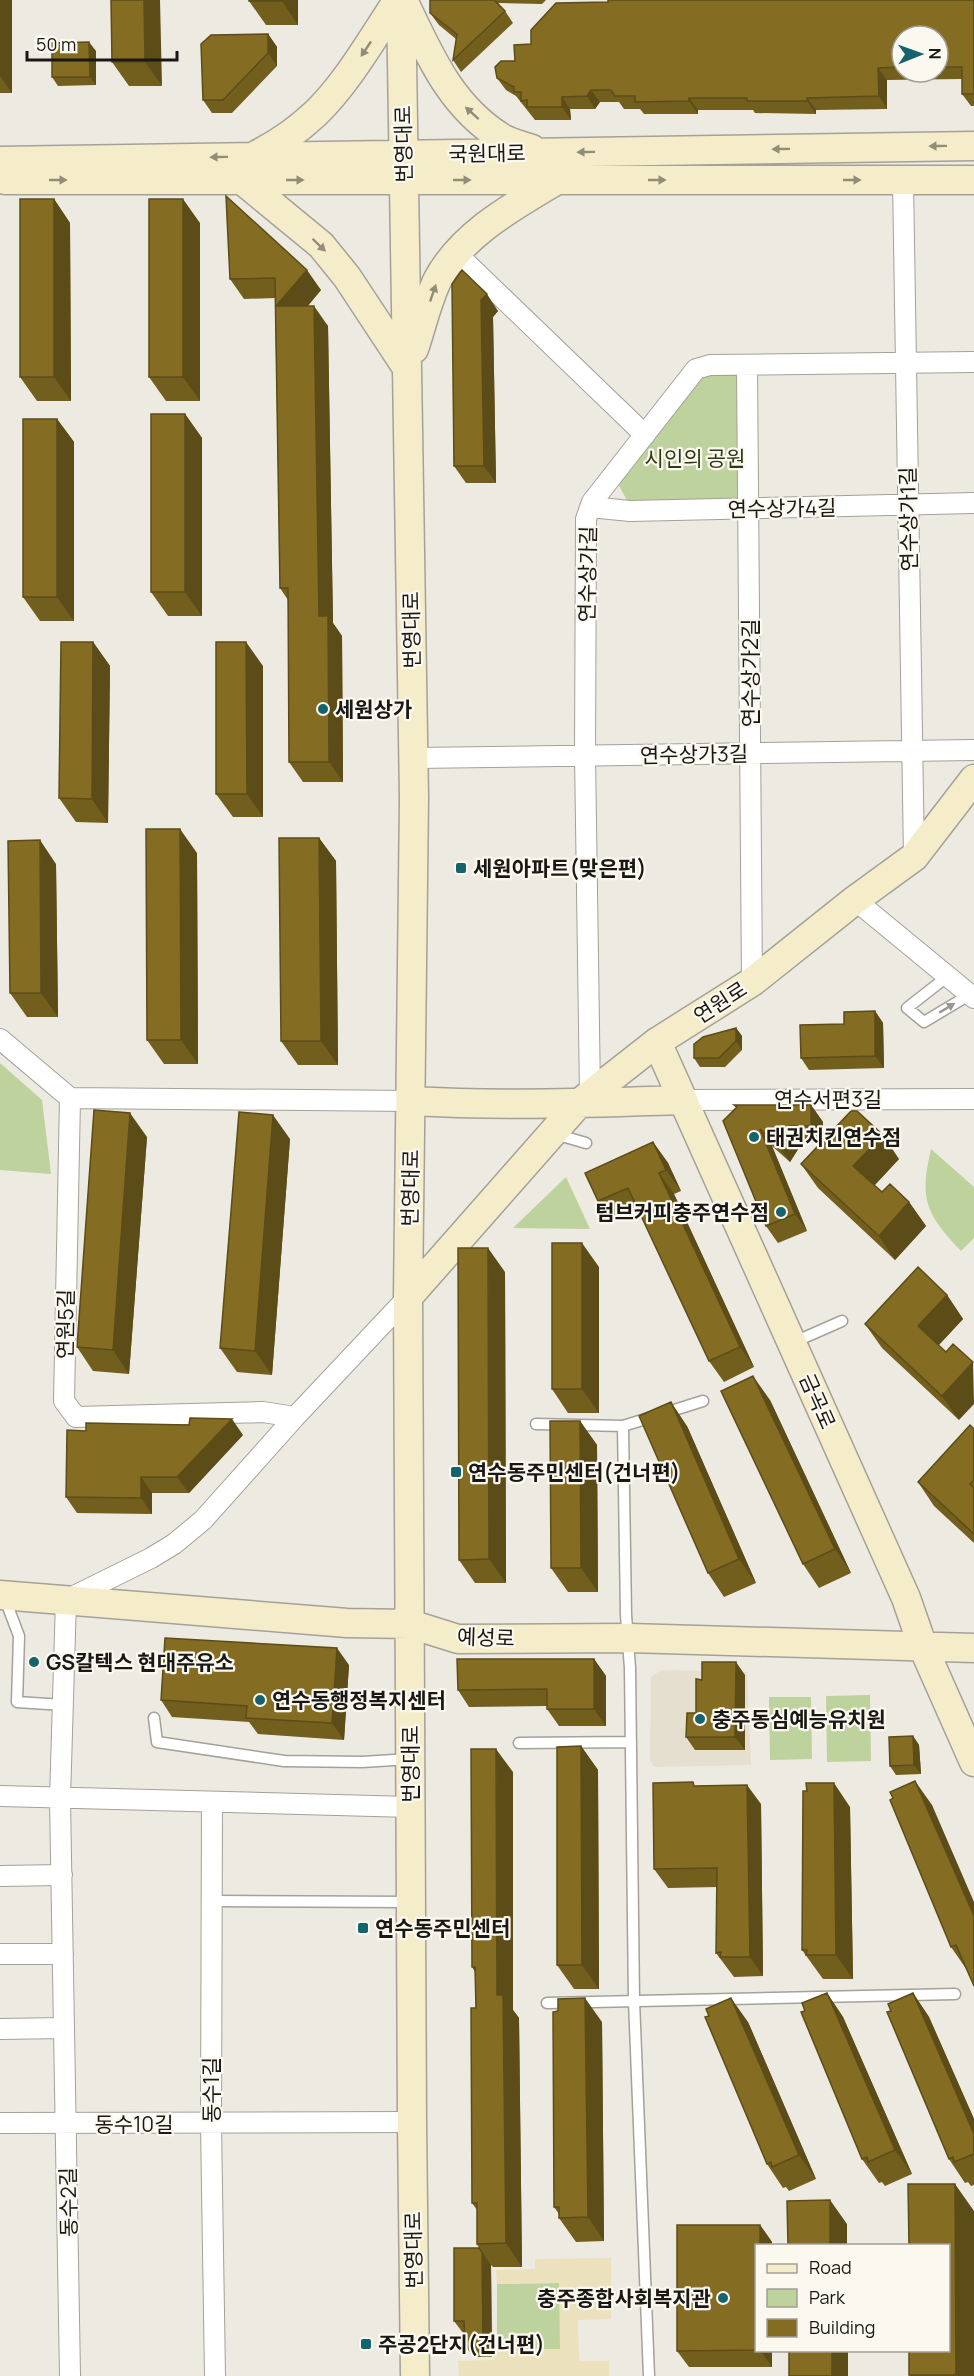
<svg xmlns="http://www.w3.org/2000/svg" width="974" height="2376" viewBox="0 0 974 2376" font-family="Manrope,'Noto Sans KR',sans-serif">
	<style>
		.built { fill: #e4dfcf }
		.green { fill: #bdd29c }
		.sand { fill: #ebe1bc }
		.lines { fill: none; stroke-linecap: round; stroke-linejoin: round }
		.lane-casing { stroke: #a4a199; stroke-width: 13 }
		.street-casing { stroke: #a4a199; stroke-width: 22 }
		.secondary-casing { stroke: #a4a199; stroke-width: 31 }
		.lane { stroke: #fff; stroke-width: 10 }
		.street { stroke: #fff; stroke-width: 20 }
		.secondary { stroke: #f5edca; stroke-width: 28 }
		.wall { fill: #725e1d; fill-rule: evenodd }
		.shaded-wall { fill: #5c4c18 }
		.building { fill: #846d22; stroke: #5c4c18; stroke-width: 1.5 }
		.oneway { fill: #928d79 }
		.oneway2 { fill: #989796 }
		.poi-dot { fill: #15636c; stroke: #fbf8ef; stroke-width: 2 }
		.labels { text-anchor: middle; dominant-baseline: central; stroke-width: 4.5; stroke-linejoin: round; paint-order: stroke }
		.street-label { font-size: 21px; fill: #191815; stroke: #fbf8ef }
		.park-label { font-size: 21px; fill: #2e3a16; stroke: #fbf8ef }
		.poi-label { font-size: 21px; font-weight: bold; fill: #191815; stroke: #fbf8ef; text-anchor: start }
	</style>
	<rect width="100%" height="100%" fill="#edeae2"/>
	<path class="built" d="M661 1670 747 1672 751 1765 654 1767 650 1760 651 1677Z"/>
	<path class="green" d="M740 373 741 504H629L617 482 700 374Z
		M0 1063 42 1100 51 1174 0 1170Z
		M931 1149 974 1187V1238L961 1251C926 1214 919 1200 931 1149Z
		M566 1177 590 1229 513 1228Z
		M870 1695 871 1761 827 1762 826 1696Z
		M769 1697H811L812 1759 770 1760Z
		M559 2283 561 2349 497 2350V2284Z"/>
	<path class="sand" d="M611 2258V2319L578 2320 579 2361H609V2376H459L458 2361 493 2360 497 2350 560 2349 559 2283 497 2284 496 2270 535 2269V2259Z"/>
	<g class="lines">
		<g class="lane-casing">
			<path id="lane" d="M948 976 907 1008 924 1022 969 995
				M555 1134 586 1143
				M792 1343 842 1321
				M536 1424 623 1426 703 1401
				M623 1426 626 1615 630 1668 634 2001 649 2376
				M5 1599 19 1636 17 1702 63 1705
				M154 1718 157 1742 284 1761 362 1762 410 1759
				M519 1743 631 1742
				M213 1901 411 1902
				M547 2003 955 1994"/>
		</g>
		<g class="street-casing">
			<path id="street" d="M903 180 914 857
				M457 254 645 435
				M747 365 752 982
				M590 507 630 511 974 503
				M414 758 974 750
				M855 900 974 998
				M0 1039 70 1098
				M590 1094 585 755 586 519 592 502 696 369 710 365 974 362
				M70 1098 64 1401 76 1417 263 1412 295 1417
				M70 1098 411 1101
				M682 1100 974 1099
				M0 1796 410 1807
				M212 1803 211 2124 215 2376
				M0 1876 62 1875
				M0 1954H63
				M0 2029 64 2028
				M0 2123 412 2122
				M70 2376 60 1799 66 1600 151 1558 174 1544 203 1520 295 1417 408 1297"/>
		</g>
		<g class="secondary-casing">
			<path id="secondary" d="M401 0 414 798 408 1297 412 2122 415 2376
				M404 2C429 54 450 106 502 138 511 143 523 146 532 149
				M256 155C278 144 298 130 316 113 348 82 373 37 398 0
				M0 161 974 146
				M5 180H974
				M242 180 321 245 347 277 407 368
				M414 349C421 329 428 298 438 279 463 233 514 206 557 180
				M657 1042 906 1598 923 1647 974 1762
				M411 1101C502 1106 592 1103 682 1100
				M408 1297 578 1104 657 1042 752 982 855 900 914 857 974 779
				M0 1595 347 1623 410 1624 458 1639 629 1638 974 1648"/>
		</g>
		<use href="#lane" class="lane"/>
		<use href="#street" class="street"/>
		<use href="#secondary" class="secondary"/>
	</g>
	<path class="wall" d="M0 0H12V93H0Z
		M111 0 162 86H129L112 62Z
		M298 0V25H266L249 1Z
		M430 0H546L542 4 498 3 505 11 513 23 461 72 453 60 456 39 439 25 430 13Z
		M974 0V106H971L962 94V79L887 80V109L816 110V114L755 113 753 110H698V114H644L640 109H624L619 102H600L595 109H570L571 120H535L516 96 506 90 497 78 531 44ZM902 36H938V72H902Z
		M268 34 277 47V66L232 113H212L203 100Z
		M96 51V85L58 86 52 77Z
		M226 196 321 290 308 306 328 326 333 623 342 636 343 782H303L289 762 288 600 280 588 275 298 244 299 230 279Z
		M54 199 70 223 71 401H37L20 377Z
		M200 223V401H166L149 377Z
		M452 284 498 311 493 317 496 483H466L454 466Z
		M185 414 202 438V616H168L151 592Z
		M57 419 74 442V621H40L23 597Z
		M93 642 110 666 108 823 76 822 59 798Z
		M263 666V817H233L216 794Z
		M319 838 336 861 338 1065H298L281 1041Z
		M197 853 198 1064H164L147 1040Z
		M56 864 58 1017H27L10 993Z
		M875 1011 883 1023 884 1068 809 1070 801 1058 844 1024Z
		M736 1028 742 1036V1050L725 1067H700L694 1058Z
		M734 1105H811L823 1122V1141L899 1159 874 1186 882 1192 909 1202 926 1226 895 1260 818 1188 801 1164 820 1143H802L790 1162 772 1146 807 1231 778 1243 766 1226 736 1108Z
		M147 1137 129 1374 93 1371 77 1347Z
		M290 1139 272 1375 237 1372 220 1348Z
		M653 1142 668 1163 681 1191 674 1194 754 1367 724 1382 709 1361 639 1210 612 1222 598 1201Z
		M599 1267V1413H568L552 1389Z
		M505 1272 506 1583H475L459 1560Z
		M947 1295 963 1319 938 1346 946 1352 959 1420 882 1348 865 1324Z
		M770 1400 851 1573 819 1588 803 1564Z
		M580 1421 597 1445 598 1592H568L551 1568Z
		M687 1426 756 1583 724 1597 708 1573Z
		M974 1429V1543L934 1506 918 1482Z
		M243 1435 189 1493H152V1514L77 1513 66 1497Z
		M594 1659 606 1676V1726H559L547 1709V1706L469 1707 458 1690Z
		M349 1665 344 1740 258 1734 249 1722 172 1717 161 1700Z
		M745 1675V1750H695L686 1737 696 1713 702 1680Z
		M913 1736 919 1745 921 1774 896 1775 890 1766Z
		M581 1746 598 1770 599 1989H574L557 1965Z
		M513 1772V2010L519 2018 522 2267H493L491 2265 492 2357H473L465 2345 464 2333H463L454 2321 479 2248 477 2244V2210L472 2203 476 2008 475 1972 472 1967Z
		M696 1786 761 1804 763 1976 734 1977 716 1953 717 1887 668 1888 654 1869Z
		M893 1798 932 1805 967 1970 951 1947Z
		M850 1807 853 1979H823L802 1950Z
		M827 1993 843 2017 912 2174 885 2186 882 2182 879 2183 862 2159 805 2011Z
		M913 1993 929 2017 974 2119V2185L971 2186 968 2182 965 2183 949 2159 891 2011Z
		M602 2022 604 2241 576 2242 559 2218V2214L554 2207Z
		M748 2022 816 2179 789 2191 786 2187 783 2188 767 2164Z
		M974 2211V2376H910L909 2375Z
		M760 2225 772 2242V2367H689L677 2351Z"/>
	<path class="shaded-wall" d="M0 0H12V93L0 76Z
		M144 0H160L162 86 145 62Z
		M282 0H298V25L282 1Z
		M268 34 277 47V66L268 53Z
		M89 42 96 51V85L90 77Z
		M878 68 887 80V109L879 96Z
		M591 90 600 102 595 109 587 96Z
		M562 97 570 109 571 120 562 107Z
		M689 98 698 110V114L689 101Z
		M807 98 816 110V114L807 101Z
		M54 199 70 223 71 401 54 377Z
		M183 199 200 223V401L183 377Z
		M307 270 321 290 290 326 276 306Z
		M487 294 498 311 493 317 496 483 484 466 481 300Z
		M314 306 328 326 333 623 342 636 343 782 329 762 319 616Z
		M185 414 202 438V616L185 592Z
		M57 419 74 442V621L57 597Z
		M93 642 110 666 108 823 92 799Z
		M246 642 263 666V817L247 794Z
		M180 829 197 853 198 1064 181 1040Z
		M319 838 336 861 338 1065 321 1041Z
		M40 840 56 864 58 1017 41 993Z
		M875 1011 883 1023 884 1068 875 1056Z
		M736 1028 742 1036V1050L736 1041Z
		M811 1105 823 1122V1143L811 1126Z
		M130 1113 147 1137 129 1374 113 1350Z
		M273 1115 290 1139 272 1375 255 1351Z
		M790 1126 802 1143 790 1162 778 1146Z
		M760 1129 772 1146 807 1231 795 1214Z
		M883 1135 899 1159 870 1190 853 1166Z
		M653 1142 668 1163 681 1191 666 1170Z
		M659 1173 674 1194 754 1367 740 1347Z
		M909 1202 926 1226 895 1260 879 1236Z
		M582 1243 599 1267V1413L582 1389Z
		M488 1248 505 1272 506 1583 489 1559Z
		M947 1295 963 1319 934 1350 918 1326Z
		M973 1362 974 1404 959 1420 942 1396Z
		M753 1376 770 1400 851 1573 835 1549Z
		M671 1402 687 1426 756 1583 739 1559Z
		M232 1419 243 1435 189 1493 177 1477Z
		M580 1421 597 1445 598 1592 581 1568Z
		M141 1477 152 1493V1514L141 1498Z
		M337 1648 349 1665 344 1740 332 1723Z
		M594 1659 606 1676V1726L594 1709Z
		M736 1662 745 1675V1750L735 1737Z
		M913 1736 919 1745 921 1774 914 1765Z
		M581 1746 598 1770 599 1989 582 1965Z
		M496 1749 513 1772V2010L519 2018 522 2267 506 2243 497 1995Z
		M915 1781 932 1805 974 1902V1916Z
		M834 1783 850 1807 853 1979 836 1955Z
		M747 1785 761 1804 763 1976 750 1957Z
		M827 1993 843 2017 912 2174 895 2150Z
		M913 1993 929 2017 974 2119V2134Z
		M585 1998 602 2022 604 2241 588 2217Z
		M731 1998 748 2022 816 2179 799 2155Z
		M955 2184 974 2211V2376H957L956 2375Z
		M830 2200 847 2224V2246H830Z
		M760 2225 772 2242V2246H760Z
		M482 2252 491 2265 492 2357 483 2345Z
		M760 2350H772V2367Z
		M832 2350H848V2376H832Z"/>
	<path class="building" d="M111 0H144L145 62H112Z
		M249 0H282V1H249Z
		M430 0H494L505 11 453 60 457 34 430 13Z
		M608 0H974V94H962V67H938V36H902V67L878 68 879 96 807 98V101H747V98H689V101L635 102V96H615L611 90H591L587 96 562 97V107H527V100L521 101V92H514V87L497 78 495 67 501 61H515L514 45 531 44V30L556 3 608 2Z
		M268 34V53L223 100H203L201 44 211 35Z
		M89 42 90 77H52V43Z
		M226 196 307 270 276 306H314L319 616H328L329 762H289L288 588H280L275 278 230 279Z
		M20 199H54V377H20Z
		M149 199H183V377H149Z
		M462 270 487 294 481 300 484 466H454L452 284Z
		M151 414H185V592H151Z
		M23 419H57V597H23Z
		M61 642H93L92 799 59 798Z
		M216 642H246L247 794H216Z
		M146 829H180L181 1040H147Z
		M279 838H319L321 1041H281Z
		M40 840 41 993H10L8 841Z
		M875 1011V1056L801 1058 800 1025 844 1024V1012Z
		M736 1028V1041L719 1058H694V1044L703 1037Z
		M734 1105H811V1126H790L778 1146 760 1129 795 1214 766 1226 723 1121 737 1107Z
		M94 1110 130 1113 113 1350 77 1347Z
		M851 1111H857L883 1135 853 1166 882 1192 890 1184 909 1202 879 1236 801 1164Z
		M239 1112 273 1115 255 1351 220 1348Z
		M653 1142 666 1170 659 1173 740 1347 709 1361 628 1188 598 1201 585 1173Z
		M552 1243H582V1389H552Z
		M458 1248H488L489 1559 459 1560Z
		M918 1267 947 1295 918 1326 946 1352 953 1344 973 1362 942 1396 865 1324Z
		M753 1376 835 1549 803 1564 721 1391Z
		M671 1402 739 1559 708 1573 639 1416Z
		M190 1418 232 1419 177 1477H141V1498L66 1497 67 1430 86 1431V1423L189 1425Z
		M550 1421H580L581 1568H551Z
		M970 1425 974 1429V1480L970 1484 974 1488V1534L918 1482Z
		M165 1638 337 1648 332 1723 246 1718 247 1706 161 1700Z
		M457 1659H594V1709H547V1689L458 1690Z
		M702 1662H736L735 1737H686L687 1713H696V1679L702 1680Z
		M913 1736 914 1765 890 1766 889 1737Z
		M581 1746 582 1965H557V1747Z
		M471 1749H496L497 1995H503L506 2243 477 2244V2203H472L471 2008H476L475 1967H472Z
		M915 1781 974 1916V1986L956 1945 951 1947 890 1800 893 1798 890 1792Z
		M693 1782 694 1786 747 1785 750 1957H720L721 1952 716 1953 717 1868 654 1869 653 1783Z
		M806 1783H834L836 1955H806L807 1950H802L803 1791H807Z
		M827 1993 895 2150 868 2162 867 2157 862 2159 801 2012 805 2011 802 2003Z
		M913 1993 974 2134V2154L954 2162 953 2157 949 2159 887 2012 891 2011 888 2004Z
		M585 1998 588 2217 559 2218V2207H554L553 2012 558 2011V1999Z
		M731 1998 799 2155 772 2167 771 2162 767 2164 705 2017 709 2016 706 2009Z
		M908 2184H955L956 2375H909V2350H948V2246H909Z
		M830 2200V2246H788L787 2201Z
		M677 2225H760V2246H756V2350L677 2351Z
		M454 2248H479L482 2252 483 2345H465L464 2321H454Z
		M789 2350H832V2376H789Z"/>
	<defs><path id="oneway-solid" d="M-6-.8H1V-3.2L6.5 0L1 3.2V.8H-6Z" transform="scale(1.5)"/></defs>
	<g class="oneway">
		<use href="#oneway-solid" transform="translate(366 49) rotate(124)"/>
		<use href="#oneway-solid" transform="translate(472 113) rotate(-138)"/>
		<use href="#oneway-solid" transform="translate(938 146) rotate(179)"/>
		<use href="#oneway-solid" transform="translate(781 149) rotate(179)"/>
		<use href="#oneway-solid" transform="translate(586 152) rotate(179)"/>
		<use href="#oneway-solid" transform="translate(219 157) rotate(179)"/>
		<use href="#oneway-solid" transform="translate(58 180)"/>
		<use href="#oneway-solid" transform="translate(295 180)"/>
		<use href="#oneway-solid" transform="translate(462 180)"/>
		<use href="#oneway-solid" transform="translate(657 180)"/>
		<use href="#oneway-solid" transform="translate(852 180)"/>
		<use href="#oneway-solid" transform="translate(319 245) rotate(44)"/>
		<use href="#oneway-solid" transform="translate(433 293) rotate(-71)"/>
	</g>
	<use class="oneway2" href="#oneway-solid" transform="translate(947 1008) rotate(-31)"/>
	<g class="poi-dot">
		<circle cx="323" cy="709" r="6"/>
		<rect x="455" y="862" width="12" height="12" rx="3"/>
		<circle cx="754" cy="1137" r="6"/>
		<circle cx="781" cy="1212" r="6"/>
		<rect x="450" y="1466" width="12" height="12" rx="3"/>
		<circle cx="34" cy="1662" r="6"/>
		<circle cx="260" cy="1700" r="6"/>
		<circle cx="700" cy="1719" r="6"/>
		<rect x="357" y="1922" width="12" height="12" rx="3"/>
		<circle cx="723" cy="2298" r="6"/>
		<rect x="360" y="2338" width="12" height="12" rx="3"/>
	</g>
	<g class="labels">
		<g class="street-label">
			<text transform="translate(403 144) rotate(-91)">번영대로</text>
			<text transform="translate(487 153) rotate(-1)">국원대로</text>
			<text transform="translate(782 508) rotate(-1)">연수상가4길</text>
			<text transform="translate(908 519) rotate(-91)">연수상가1길</text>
			<text transform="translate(587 574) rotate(-89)">연수상가길</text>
			<text transform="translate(411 630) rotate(-91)">번영대로</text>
			<text transform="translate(750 673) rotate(-90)">연수상가2길</text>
			<text transform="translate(694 754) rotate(-1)">연수상가3길</text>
			<text transform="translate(720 1002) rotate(-33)">연원로</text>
			<text x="828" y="1099">연수서편3길</text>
			<text transform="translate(410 1188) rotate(-89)">번영대로</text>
			<text transform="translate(65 1324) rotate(-89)">연원5길</text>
			<text transform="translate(818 1401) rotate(66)">금곡로</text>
			<text transform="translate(486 1637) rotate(2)">예성로</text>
			<text transform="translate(410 1764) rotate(-90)">번영대로</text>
			<text transform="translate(211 2090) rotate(-90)">동수1길</text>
			<text x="134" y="2124">동수10길</text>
			<text transform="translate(68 2202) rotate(-91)">동수2길</text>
			<text transform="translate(413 2250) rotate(-91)">번영대로</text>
		</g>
		<g class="park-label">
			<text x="695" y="458">시인의 공원</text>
		</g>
		<g class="poi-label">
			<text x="335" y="709">세원상가</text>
			<text x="473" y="868">세원아파트(맞은편)</text>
			<text x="766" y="1137">태권치킨연수점</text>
			<text x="769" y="1212" text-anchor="end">텀브커피충주연수점</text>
			<text x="468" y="1472">연수동주민센터(건너편)</text>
			<text x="46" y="1662">GS칼텍스 현대주유소</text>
			<text x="272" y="1700">연수동행정복지센터</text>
			<text x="712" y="1719">충주동심예능유치원</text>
			<text x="375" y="1928">연수동주민센터</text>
			<text x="711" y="2298" text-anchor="end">충주종합사회복지관</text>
			<text x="378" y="2344">주공2단지(건너편)</text>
		</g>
	</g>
	<rect x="755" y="2244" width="195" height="108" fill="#fbf8ef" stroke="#a19e98" stroke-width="1.5"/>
	<rect x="767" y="2264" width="30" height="9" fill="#f5edca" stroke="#a19e98" stroke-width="1.5"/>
	<text x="809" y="2274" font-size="18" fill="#191815">Road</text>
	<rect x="767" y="2289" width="30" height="18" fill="#bdd29c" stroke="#a19e98" stroke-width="1.5"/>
	<text x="809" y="2304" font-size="18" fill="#191815">Park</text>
	<rect x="767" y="2319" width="30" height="18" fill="#846d22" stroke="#a19e98" stroke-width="1.5"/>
	<text x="809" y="2334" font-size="18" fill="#191815">Building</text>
	<g transform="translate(920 54) rotate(89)"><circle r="28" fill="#fbf8ef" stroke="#a19e98" stroke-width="1.5"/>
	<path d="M0-4.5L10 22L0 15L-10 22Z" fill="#15636c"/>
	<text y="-9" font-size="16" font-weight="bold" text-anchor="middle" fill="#191815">N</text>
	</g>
	<path d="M27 51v9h150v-9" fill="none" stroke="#191815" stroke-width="3"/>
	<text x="36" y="51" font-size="18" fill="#191815" stroke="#fbf8ef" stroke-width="4.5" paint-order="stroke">50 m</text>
</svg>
